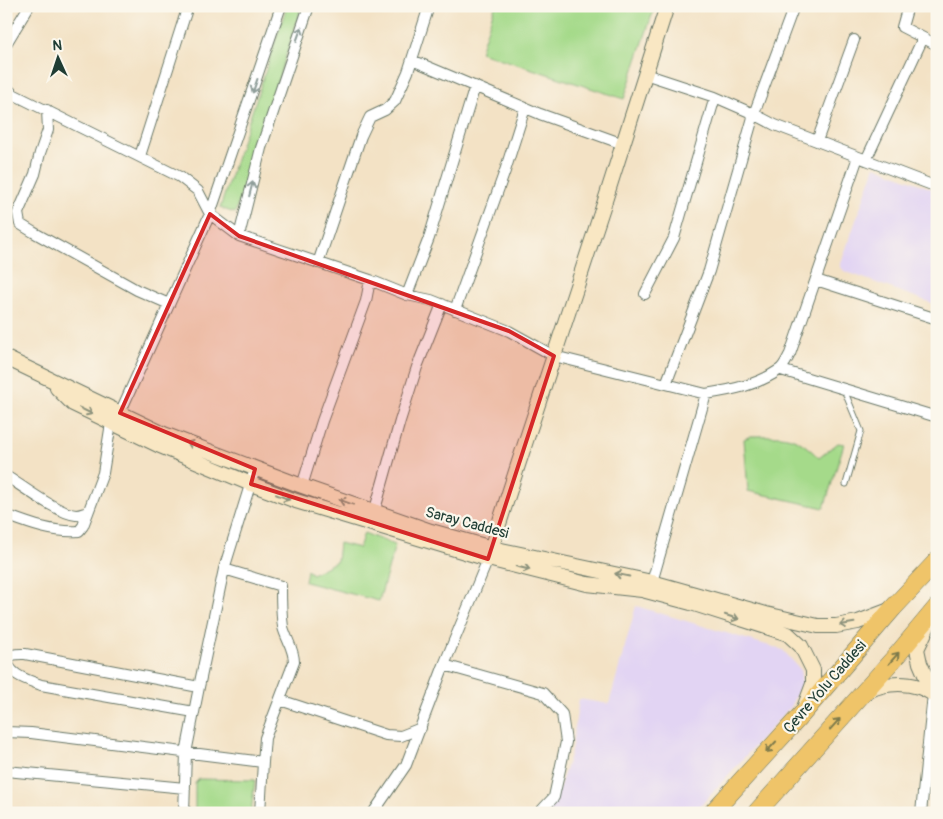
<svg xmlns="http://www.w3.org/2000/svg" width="943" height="819" viewBox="0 0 943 819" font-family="Pangolin,sans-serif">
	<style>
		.built { fill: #e2d4f3 }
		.green { fill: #a5da8a; stroke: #628c5f }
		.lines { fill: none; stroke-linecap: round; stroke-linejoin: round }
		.lane-casing { stroke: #697767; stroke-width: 7 }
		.street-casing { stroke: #697767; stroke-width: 12 }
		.secondary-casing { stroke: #697767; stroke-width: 16 }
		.highway-casing { stroke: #697767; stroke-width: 19 }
		.lane { stroke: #fff; stroke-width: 5 }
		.street { stroke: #fff; stroke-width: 10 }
		.secondary { stroke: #f9e7c3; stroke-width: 14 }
		.highway { stroke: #efc469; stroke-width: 18 }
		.oneway { stroke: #8f9e9a }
		.oneway2 { stroke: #8c927c }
		.oneway3 { stroke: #7d7a4c }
		.marked { fill: #d62828; fill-opacity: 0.2; stroke: #d62828; stroke-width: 4; stroke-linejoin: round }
		.labels { text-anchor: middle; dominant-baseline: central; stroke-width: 4.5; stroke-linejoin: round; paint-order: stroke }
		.street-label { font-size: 15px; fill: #1f3d34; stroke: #fbf7ec }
	</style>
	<rect width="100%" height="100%" fill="#fbf7ec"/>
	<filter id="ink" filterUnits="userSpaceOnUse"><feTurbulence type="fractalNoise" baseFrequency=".02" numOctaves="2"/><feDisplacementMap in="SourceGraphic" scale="10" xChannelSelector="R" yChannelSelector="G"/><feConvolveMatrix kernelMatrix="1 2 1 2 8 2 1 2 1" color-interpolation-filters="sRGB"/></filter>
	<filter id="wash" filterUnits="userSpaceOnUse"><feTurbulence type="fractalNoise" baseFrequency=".0096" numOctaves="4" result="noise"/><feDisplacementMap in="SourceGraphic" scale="20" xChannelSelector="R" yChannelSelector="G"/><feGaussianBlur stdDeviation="1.12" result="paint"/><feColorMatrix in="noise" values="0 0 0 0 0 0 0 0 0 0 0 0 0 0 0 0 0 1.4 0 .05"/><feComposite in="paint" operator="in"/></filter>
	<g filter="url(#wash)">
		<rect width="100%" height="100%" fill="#f3e2c5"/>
		<path class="built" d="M875 166 937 191V305L844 271 840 266Z
			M636 606 783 650 800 669 802 683 790 707 694 813H546L552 806 560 786 571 752 579 699 609 704Z"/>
		<path class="green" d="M287 6H302L235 213 220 208Z
			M495 6H655L624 99 480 52Z
			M751 436C785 436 793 432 819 458L838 443 844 444 824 508 748 491 744 439Z
			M364 533 395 545 379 601 305 582 307 570 312 574 337 561 339 543 359 548Z
			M199 779 255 780 251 813H195V783Z"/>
	</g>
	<g filter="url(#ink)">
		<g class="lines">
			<g class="lane-casing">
				<path id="lane" d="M844 390 861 431 846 484"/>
			</g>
			<g class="street-casing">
				<path id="street" d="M908 6 902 27 937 45
					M6 44 29 6
					M412 60 540 114 623 144
					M645 74 715 97 754 114 794 6
					M6 87 13 94 180 177 198 191 210 214 239 236 370 280 407 295 431 300 509 331 554 356 706 394C731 390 758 385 779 370 784 367 787 359 790 354L858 157
					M47 110 48 130 40 153 35 174 18 213 20 224 33 232 137 290 169 304
					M817 141 854 40
					M140 156 188 6
					M866 160 923 38
					M239 236 261 148 309 6
					M318 263 361 136 370 117 385 110 395 101 408 72 429 6
					M816 280 937 319
					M645 294 674 238 715 97
					M407 295 429 238 475 86
					M455 310 505 171 525 108
					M781 370 937 417
					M666 384 709 271 754 114 775 125 937 187
					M120 413 210 214 281 6
					M6 476C22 486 59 514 76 515 80 515 84 513 88 512
					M302 486 322 421 366 301 370 280
					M374 513 400 421 417 367 442 304
					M6 515C30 524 53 533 79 531L83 526 103 473 111 423
					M224 569 281 586C281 599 281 613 283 627 286 639 294 649 294 662L265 738 263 762
					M652 582 706 394
					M7 659C8 675 28 680 41 685L194 712
					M6 661C11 653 17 654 25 654L199 687
					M444 665 543 693 562 714 566 742 554 797 539 813
					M280 700 386 735 401 736 421 728
					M6 732 31 733 263 762 260 813
					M6 771 185 788
					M184 813 186 753 199 687 224 569 255 469
					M373 813 406 765 444 665 488 559
					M921 813 933 694"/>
			</g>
			<g class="secondary-casing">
				<path id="secondary" d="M6 358 164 434 302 486 431 531 492 548 652 582 766 614 818 626H836L858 622 892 609
					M57 388 73 404 158 445 251 484 296 501 488 559 587 584 642 590 691 603 788 634 801 646 813 670V684L804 708
					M489 555 519 462 603 207 667 6
					M929 624 917 649 920 663 926 677 937 683
					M865 694C877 683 903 682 919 687 925 689 931 693 937 696"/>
			</g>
			<g class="highway-casing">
				<path id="highway" d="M712 813 802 714 893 608 937 561
					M756 813 897 655 937 607"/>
			</g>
			<use href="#lane" class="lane"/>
			<use href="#street" class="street"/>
			<use href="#secondary" class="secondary"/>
			<use href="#highway" class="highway"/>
		</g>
		<defs><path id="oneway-shaft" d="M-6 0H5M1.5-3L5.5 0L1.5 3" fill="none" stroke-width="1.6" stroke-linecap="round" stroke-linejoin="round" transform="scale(1.25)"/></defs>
		<g class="oneway">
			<use href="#oneway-shaft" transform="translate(299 34) rotate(-70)"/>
			<use href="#oneway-shaft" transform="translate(255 86) rotate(109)"/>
			<use href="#oneway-shaft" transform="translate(251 189) rotate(-76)"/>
		</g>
		<g class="oneway2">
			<use href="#oneway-shaft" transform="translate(86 411) rotate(26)"/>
			<use href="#oneway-shaft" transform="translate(194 445) rotate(-159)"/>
			<use href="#oneway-shaft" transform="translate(283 497) rotate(21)"/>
			<use href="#oneway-shaft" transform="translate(346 502) rotate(-160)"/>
			<use href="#oneway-shaft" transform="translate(523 568) rotate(14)"/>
			<use href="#oneway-shaft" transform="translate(622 575) rotate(-168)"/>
			<use href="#oneway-shaft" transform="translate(732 617) rotate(18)"/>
			<use href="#oneway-shaft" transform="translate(847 624) rotate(171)"/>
		</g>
		<g class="oneway3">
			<use href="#oneway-shaft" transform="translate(894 658) rotate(-49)"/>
			<use href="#oneway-shaft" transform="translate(835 724) rotate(-48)"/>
			<use href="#oneway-shaft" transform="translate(771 747) rotate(133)"/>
		</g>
	</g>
	<path class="marked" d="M210 214 239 236 509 331 554 356 488 559 251 484 255 469 120 413Z"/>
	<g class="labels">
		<g class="street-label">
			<text transform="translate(467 523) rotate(15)">Saray Caddesi</text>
			<text transform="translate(825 687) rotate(-49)">Çevre Yolu Caddesi</text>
		</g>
	</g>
	<rect width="943" height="819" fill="none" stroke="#fbf7ec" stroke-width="25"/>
	<g transform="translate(58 58) rotate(357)" stroke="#fbf7ec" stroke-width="4" paint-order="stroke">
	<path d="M0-4L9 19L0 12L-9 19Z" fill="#1f3d34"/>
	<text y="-8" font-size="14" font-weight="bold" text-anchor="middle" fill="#1f3d34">N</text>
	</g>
</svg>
